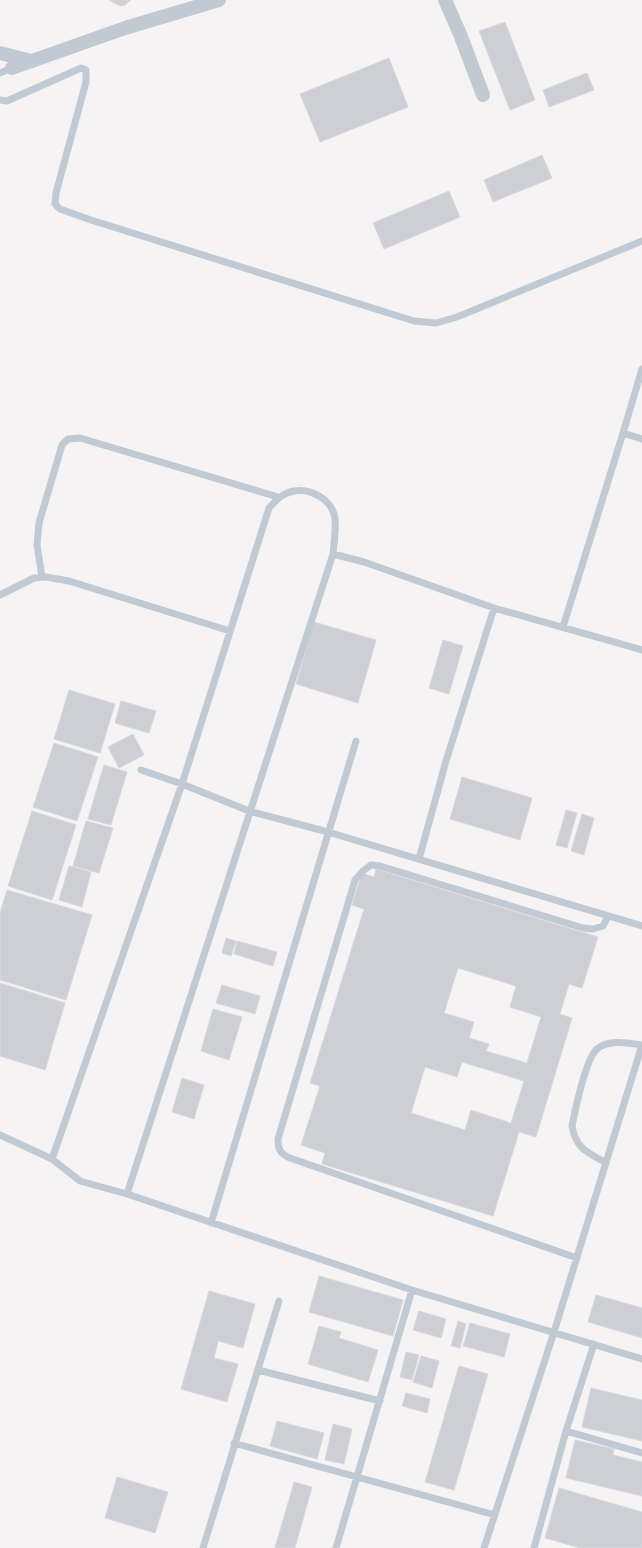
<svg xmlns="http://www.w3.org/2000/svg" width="642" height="1548" viewBox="0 0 642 1548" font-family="'Alegreya Sans',sans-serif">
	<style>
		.building { fill: #cdcfd5; stroke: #d7d9de; fill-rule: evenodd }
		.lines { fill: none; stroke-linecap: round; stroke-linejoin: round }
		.service { stroke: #c1cad2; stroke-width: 7 }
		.minor { stroke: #c1cad2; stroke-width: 14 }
	</style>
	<rect width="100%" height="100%" fill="#f5f3f3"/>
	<path class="building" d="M109 0H131L125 5 120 6Z
		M505 22 535 100 510 110 479 31Z
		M389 58 408 107 320 142 300 94Z
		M587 73 594 90 549 107 543 90Z
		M542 155 552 178 493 202 484 180Z
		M449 191 460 217 384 249 373 223Z
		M314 622 376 640 358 703 296 684Z
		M443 640 463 646 449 694 429 688Z
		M69 690 115 704 100 753 54 739Z
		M121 701 156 711 149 733 115 723Z
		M133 734 144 755 119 768 108 747Z
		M54 743 98 757 77 821 33 807Z
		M104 765 127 772 111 825 88 819Z
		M462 777 532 798 520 840 450 819Z
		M566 810 577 813 567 848 556 845Z
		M32 811 76 825 52 900 8 886Z
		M582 814 594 818 584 855 571 851Z
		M86 821 113 828 99 873 73 866Z
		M69 866 91 872 82 907 59 900Z
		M376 869 598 937 582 988 569 984 560 1014 572 1018 536 1137 519 1132 493 1216 322 1164 325 1153 301 1145 320 1086 310 1083 364 909 352 905 362 873 374 877ZM458 968 516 986 510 1007 541 1017 527 1063 486 1051 489 1044 469 1038 474 1022 444 1013ZM462 1062 524 1081 511 1123 471 1110 465 1130 411 1113 425 1067 457 1077Z
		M7 890 92 915 66 1000 0 980V913Z
		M226 938 236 941 231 956 222 953Z
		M237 941 277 952 273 966 234 954Z
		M0 983 65 1003 45 1070 0 1056Z
		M222 985 260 996 255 1014 216 1003Z
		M213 1009 242 1017 229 1060 201 1051Z
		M182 1078 204 1085 194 1119 172 1112Z
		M319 1276 403 1300 393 1336 309 1312Z
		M209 1291 255 1304 243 1348 218 1341 214 1358 238 1364 227 1402 181 1389Z
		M596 1295 642 1308V1338L588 1322Z
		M419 1311 446 1319 441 1338 413 1330Z
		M458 1321 466 1324 460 1348 451 1346Z
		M470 1323 510 1334 504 1357 463 1346Z
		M319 1326 341 1332 339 1338 378 1350 368 1382 308 1364Z
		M406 1352 419 1355 412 1380 400 1377Z
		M421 1356 439 1361 432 1388 413 1382Z
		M459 1366 488 1374 454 1490 425 1482Z
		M591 1388 642 1400V1441L582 1427Z
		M406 1393 430 1399 427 1413 402 1406Z
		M277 1421 324 1433 317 1459 270 1446Z
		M333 1424 352 1429 344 1464 325 1460Z
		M575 1440 614 1449 613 1455 642 1462V1496L566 1478Z
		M117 1477 168 1492 155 1533 105 1518Z
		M294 1482 312 1487 295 1548H275Z
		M559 1488 642 1512V1548H580L545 1538Z"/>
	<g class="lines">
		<path class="service" d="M0 73 12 68
			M0 100 7 101 81 68 86 70V82L56 193 55 204 60 209 91 220 414 321 436 323 457 317 642 241
			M642 369 623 433 642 439
			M333 554C334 543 336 530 335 518 332 500 312 488 294 491 283 493 276 500 269 508L182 784 52 1159 80 1181 127 1194 412 1290 642 1359
			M42 577 37 545 39 523 62 445 68 439 80 438 278 497
			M0 595 34 578 46 577 69 581 230 631
			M563 627 623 433
			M141 770 182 784 249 811 328 832 642 926
			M419 859 446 761 494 608
			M0 1135 52 1159
			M606 1163C587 1152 576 1149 572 1126 575 1110 586 1058 597 1049 608 1039 629 1043 642 1045
			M127 1194 333 554 364 562 494 608 642 650
			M211 1223 356 741
			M577 1258 290 1158C280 1154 278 1149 278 1139L355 880 363 871 371 865 380 866 583 928 593 929 603 926 608 916
			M258 1370 380 1401
			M566 1431 642 1453
			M234 1443 495 1515
			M203 1548 279 1301
			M336 1548 412 1290
			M484 1548 554 1332 642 1045
			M534 1548 566 1431 594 1344"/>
		<path class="minor" d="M445 0 460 34 483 95
			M0 53 31 61
			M12 68 125 28 219 0"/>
	</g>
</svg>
